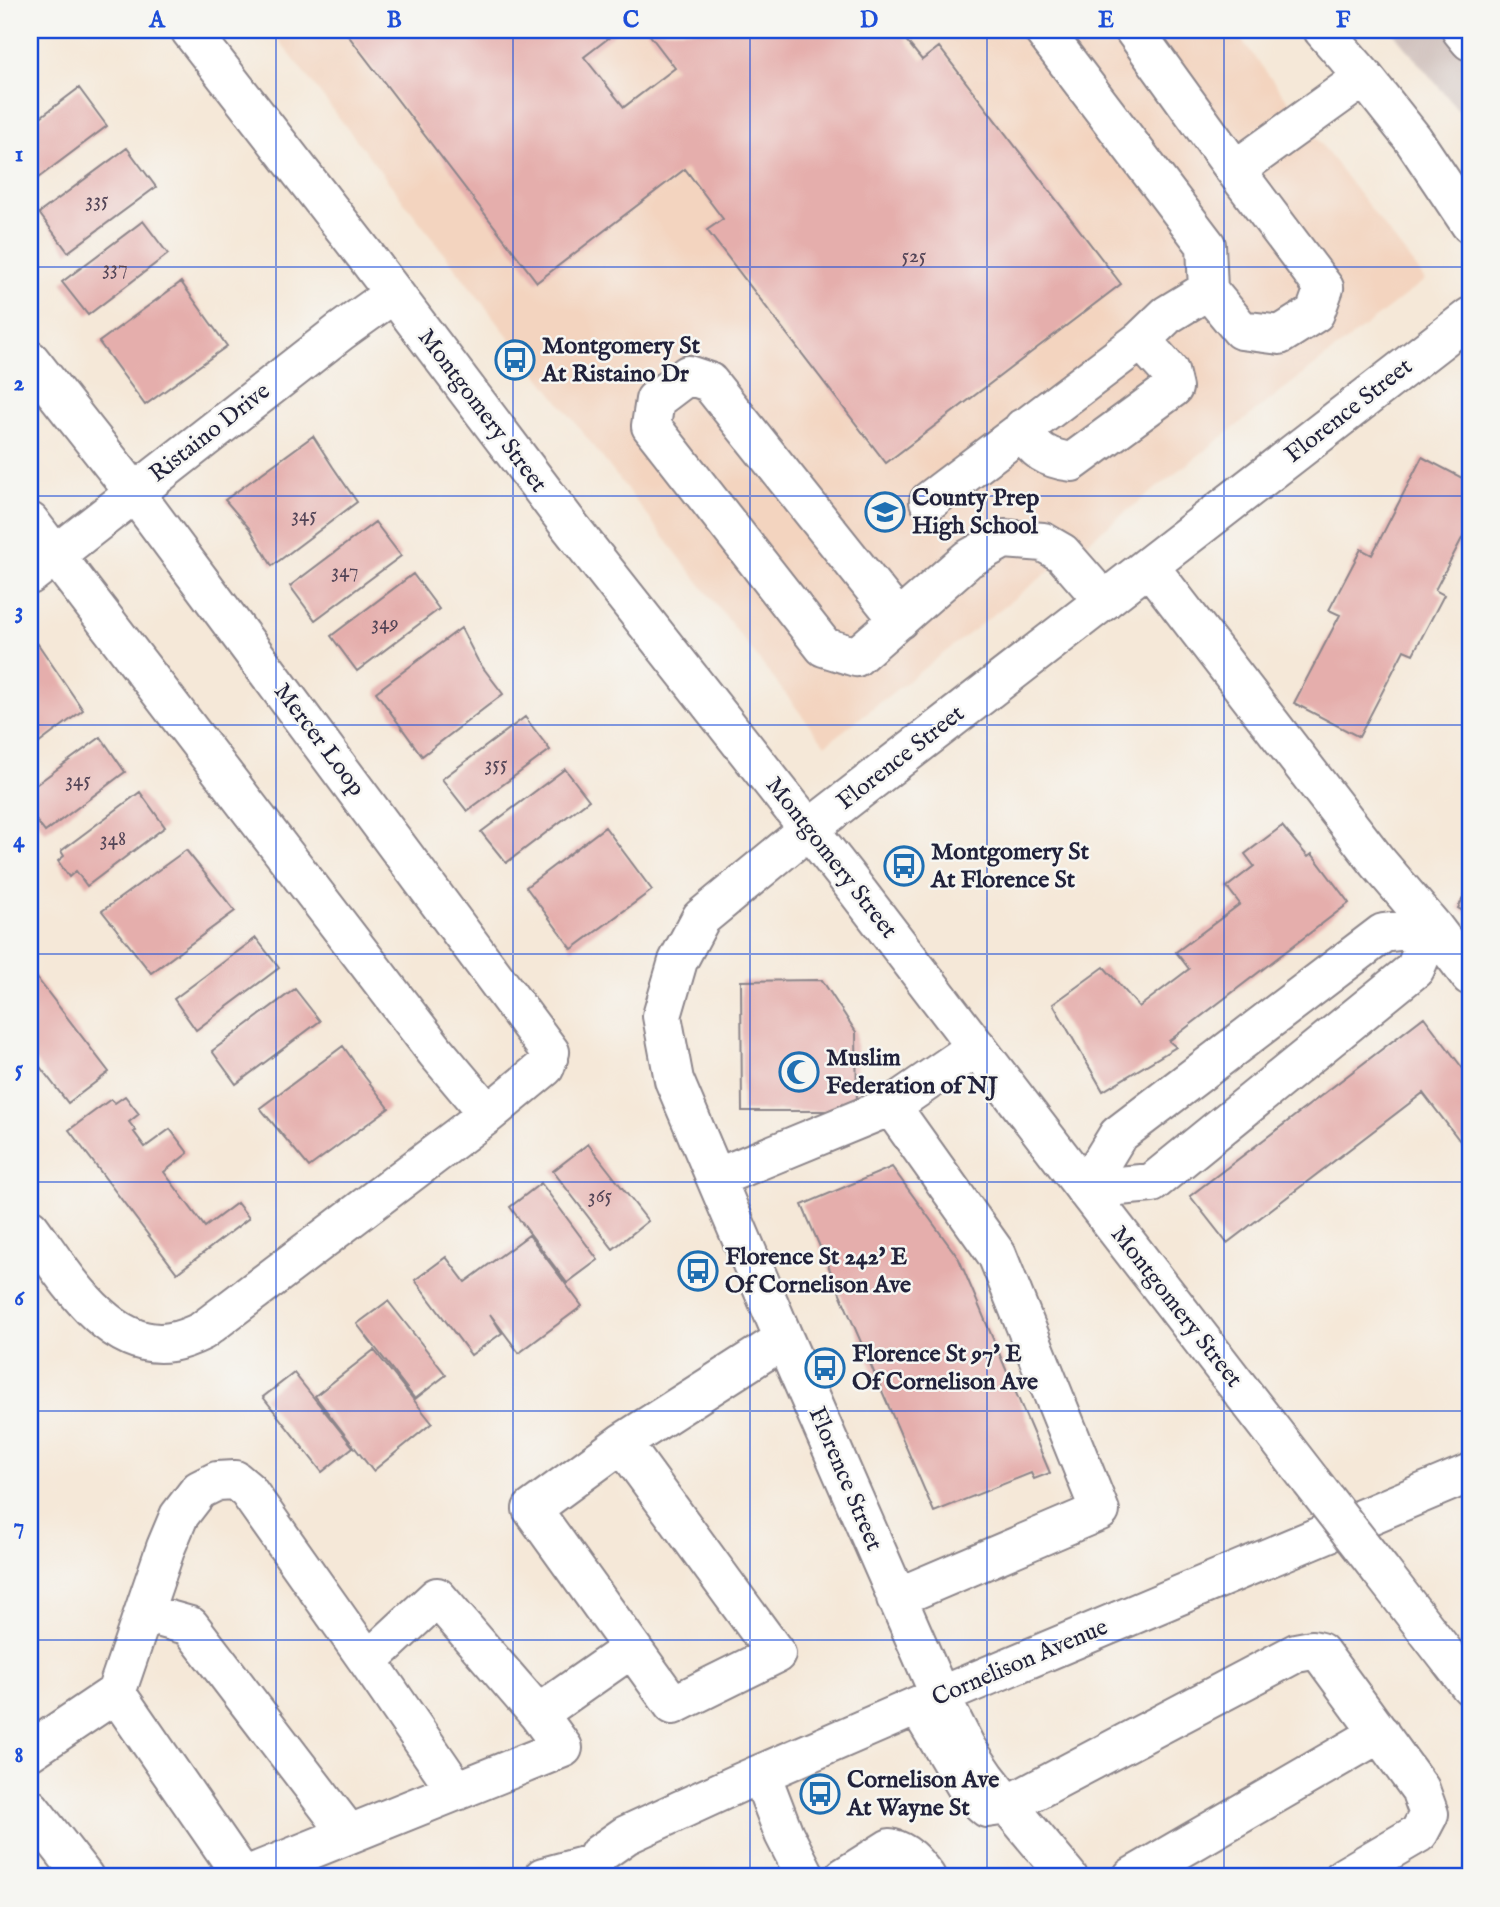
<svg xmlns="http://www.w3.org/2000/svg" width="1500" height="1907" viewBox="0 0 1500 1907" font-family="'IM FELL English',serif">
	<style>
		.built { fill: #f3d4bf }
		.industrial { fill: #cfc0bb }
		.building { fill: #e5aeac }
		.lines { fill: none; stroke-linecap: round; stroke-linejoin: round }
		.minor-casing { stroke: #8c858a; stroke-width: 42 }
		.major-casing { stroke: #8c858a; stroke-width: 42 }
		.minor { stroke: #fff; stroke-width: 38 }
		.major { stroke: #fff; stroke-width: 38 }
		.major-bridge-casing { stroke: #8c858a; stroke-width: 42; stroke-linecap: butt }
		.major-bridge { stroke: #fff; stroke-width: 38 }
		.grid { fill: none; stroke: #1d4ed8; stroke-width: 2; stroke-opacity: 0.55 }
		.labels { text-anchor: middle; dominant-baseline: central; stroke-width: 5; stroke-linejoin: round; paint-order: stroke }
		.number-label { font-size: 21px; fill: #534557 }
		.poi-label { font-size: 24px; font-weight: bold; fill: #22223b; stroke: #f6f6f2; text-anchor: start }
		.street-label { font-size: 24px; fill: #22223b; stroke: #f6f6f2 }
		.neatline { fill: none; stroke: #1d4ed8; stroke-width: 2.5 }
		.grid-label { font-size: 23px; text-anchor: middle; font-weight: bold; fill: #1d4ed8 }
	</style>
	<rect width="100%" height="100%" fill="#f6f6f2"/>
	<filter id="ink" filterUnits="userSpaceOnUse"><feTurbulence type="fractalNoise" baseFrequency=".0143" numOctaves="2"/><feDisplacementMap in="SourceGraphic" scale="14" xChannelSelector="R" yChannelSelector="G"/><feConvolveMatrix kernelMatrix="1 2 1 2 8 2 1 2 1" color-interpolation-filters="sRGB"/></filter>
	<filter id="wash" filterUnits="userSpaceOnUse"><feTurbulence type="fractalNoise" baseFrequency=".00686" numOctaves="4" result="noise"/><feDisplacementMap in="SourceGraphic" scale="28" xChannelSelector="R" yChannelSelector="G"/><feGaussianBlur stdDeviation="1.57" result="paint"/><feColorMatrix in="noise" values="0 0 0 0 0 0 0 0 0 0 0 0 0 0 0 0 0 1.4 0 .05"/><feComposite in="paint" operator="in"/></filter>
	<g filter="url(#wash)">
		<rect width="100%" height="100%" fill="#f5e8d8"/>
		<path class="built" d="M271 30H1234L1425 280 825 745Z"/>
		<path class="industrial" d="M1391 30H1470V124Z"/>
		<g id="blocks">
			<path class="building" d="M344 30H619L584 57 624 107 675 68 646 30H917L905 39 922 60 939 47 1121 284 886 463 707 230 723 219 685 169 537 282Z
				M79 88 107 126 30 184V125Z
				M127 148 156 187 68 252 39 213Z
				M143 221 168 254 88 315 62 282Z
				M181 282 227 346 145 405 99 342Z
				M313 436 333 467 357 502 272 566 250 529 225 500Z
				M1422 457 1470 482V523L1435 590 1444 595 1413 654 1404 650 1359 737 1294 703 1340 615 1329 610 1361 549 1372 555Z
				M375 522 401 556 315 620 290 586Z
				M413 574 439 609 357 671 331 636Z
				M461 628 478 661 503 694 422 756 376 692Z
				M38 644 83 710 30 750V650Z
				M525 717 550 750 467 811 442 779Z
				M101 737 125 772 45 832 30 812V789Z
				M565 769 589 800 506 863 481 832Z
				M140 792 165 827 87 886 76 871 69 877 58 861 64 856 61 851Z
				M1282 826 1308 857 1312 854 1349 903 1169 1041 1176 1047 1103 1091 1053 1004 1104 967 1139 1007 1189 969 1176 952 1240 904 1227 887 1254 866 1245 854Z
				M605 827 652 890 572 949 526 887Z
				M186 850 235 911 151 973 102 911Z
				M1470 884V915L1458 908Z
				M256 938 279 968 196 1030 174 999Z
				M30 969 109 1072 68 1103 30 1054Z
				M822 980 856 1032 857 1111H742L741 981Z
				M295 989 320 1021 236 1084 212 1051Z
				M1424 1017 1470 1078V1154L1423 1093 1227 1243 1190 1196Z
				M343 1046 365 1077 389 1108 309 1167 260 1108Z
				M125 1096 139 1114 129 1122 136 1131 134 1132 145 1147 170 1129 188 1153 164 1172 205 1227 237 1203 249 1218 177 1273 69 1130 111 1099 115 1103Z
				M588 1144 648 1221 613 1249 553 1171Z
				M892 1167 959 1259 1050 1473 1034 1479 1031 1473 934 1512 802 1205Z
				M541 1183 598 1260 567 1283 510 1207Z
				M529 1235 582 1306 519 1353 490 1314 502 1333 471 1355 415 1280 446 1257 465 1282Z
				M388 1301 446 1375 415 1399 357 1324Z
				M374 1350 432 1423 373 1471 315 1396Z
				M294 1373 353 1447 322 1472 263 1397Z"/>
		</g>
	</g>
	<g filter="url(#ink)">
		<use href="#blocks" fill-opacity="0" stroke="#8c858a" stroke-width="2"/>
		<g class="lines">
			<g class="minor-casing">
				<path id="minor" d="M1043 30 1206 245 1208 290 1241 330 1280 335 1315 313 1324 288 1235 170 1134 30
					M1323 30 1364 77 1413 139 1470 224
					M1461 30 1470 41
					M1235 170 1364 77
					M30 360 134 492 550 1052 545 1067 488 1114 202 1331C192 1336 182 1340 171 1342 108 1353 62 1271 30 1228
					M1023 428C1033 451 1048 459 1072 462L1173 388 1169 371 1141 340
					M929 501 1141 340 1167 315 1208 290
					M30 522 436 1052 488 1114
					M1149 566 1376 860 1433 927 1470 976
					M30 575 340 332 393 294
					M899 620 709 382 688 375 655 400 651 426 824 647 856 657 968 559 1004 539 1043 542 1062 553 1104 601
					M891 1106 977 1047
					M716 1178 891 1106 997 1255 1100 1511 896 1598
					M1085 1189 1152 1183 1415 969 1433 927
					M1085 1189 1118 1135 1383 933 1433 927
					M622 1443 532 1509 673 1705 776 1654 622 1443 784 1339
					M144 1613 190 1626 349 1834
					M116 1693 243 1877
					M918 1706 970 1793 987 1808 1008 1805 986 1777 967 1749 940 1696 784 1339 674 1080 662 1016 678 961 701 918 809 829 1470 317
					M30 1751 116 1693 166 1547 179 1516 199 1490 217 1481 235 1480 248 1491 368 1661
					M761 1774 784 1834 806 1877
					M457 1791 368 1661 437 1597 538 1714
					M30 1808 84 1877
					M243 1877 563 1748 538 1714 632 1648
					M543 1877 595 1863
					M587 1877 599 1854 626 1835 737 1784 940 1696 1470 1473
					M844 1877 890 1848C907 1852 915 1863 926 1877
					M1068 1877 1008 1805 1296 1653 1312 1650 1320 1652 1420 1789 1429 1814 1419 1833 1344 1877
					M1132 1877 1380 1733"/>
			</g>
			<g class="major-casing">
				<path id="major" d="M190 30 365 255 569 525 845 875 1085 1189 1311 1481
					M1381 1571 1470 1686"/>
			</g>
			<use href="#minor" class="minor"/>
			<use href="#major" class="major"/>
			<g class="major-bridge-casing">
				<path id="major-bridge" d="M1311 1481 1381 1571"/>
			</g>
			<use href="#major-bridge" class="major-bridge"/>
		</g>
	</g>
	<path class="grid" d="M276 30V1877M513 30V1877M750 30V1877M987 30V1877M1224 30V1877M30 267H1470M30 496H1470M30 725H1470M30 954H1470M30 1182H1470M30 1411H1470M30 1640H1470"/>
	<defs>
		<g id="bus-ring" transform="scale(2.0125)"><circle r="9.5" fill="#f6f6f2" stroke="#1f6fb2" stroke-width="1.5"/><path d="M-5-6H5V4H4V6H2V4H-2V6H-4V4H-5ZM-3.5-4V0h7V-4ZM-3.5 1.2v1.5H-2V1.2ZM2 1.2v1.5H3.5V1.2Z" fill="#1f6fb2"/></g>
		<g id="school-ring" transform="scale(2.0125)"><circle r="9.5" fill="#f6f6f2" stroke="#1f6fb2" stroke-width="1.5"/><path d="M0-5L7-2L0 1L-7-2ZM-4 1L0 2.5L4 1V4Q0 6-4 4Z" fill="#1f6fb2"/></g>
		<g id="mosque-ring" transform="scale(2.0125)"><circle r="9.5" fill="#f6f6f2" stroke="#1f6fb2" stroke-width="1.5"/><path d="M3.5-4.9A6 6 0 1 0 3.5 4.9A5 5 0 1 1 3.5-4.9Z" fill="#1f6fb2"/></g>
	</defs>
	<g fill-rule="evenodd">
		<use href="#bus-ring" x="515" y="360"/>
		<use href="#school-ring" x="885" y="512"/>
		<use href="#bus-ring" x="904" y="866"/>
		<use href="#mosque-ring" x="799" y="1072"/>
		<use href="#bus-ring" x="698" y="1271"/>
		<use href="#bus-ring" x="825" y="1368"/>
		<use href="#bus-ring" x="820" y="1794"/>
	</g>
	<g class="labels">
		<g class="number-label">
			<text x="97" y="200">335</text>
			<text x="914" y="256">525</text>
			<text x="115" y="268">337</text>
			<text x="304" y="515">345</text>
			<text x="345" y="571">347</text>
			<text x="385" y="623">349</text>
			<text x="496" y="764">355</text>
			<text x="78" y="780">345</text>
			<text x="113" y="839">348</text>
			<text x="600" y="1196">365</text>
		</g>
		<g class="poi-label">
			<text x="542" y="346">Montgomery St<tspan x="542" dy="28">At Ristaino Dr</tspan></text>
			<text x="912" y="498">County Prep<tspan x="912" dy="28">High School</tspan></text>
			<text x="931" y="852">Montgomery St<tspan x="931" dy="28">At Florence St</tspan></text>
			<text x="826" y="1058">Muslim<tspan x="826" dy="28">Federation of NJ</tspan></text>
			<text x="725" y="1257">Florence St 242' E<tspan x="725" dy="28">Of Cornelison Ave</tspan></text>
			<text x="852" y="1354">Florence St 97' E<tspan x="852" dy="28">Of Cornelison Ave</tspan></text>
			<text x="847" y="1780">Cornelison Ave<tspan x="847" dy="28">At Wayne St</tspan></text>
		</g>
		<g class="street-label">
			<text transform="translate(482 411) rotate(53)">Montgomery Street</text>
			<text transform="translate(1349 411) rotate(-38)">Florence Street</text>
			<text transform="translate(210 433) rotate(-38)">Ristaino Drive</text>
			<text transform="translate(319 740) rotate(53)">Mercer Loop</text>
			<text transform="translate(901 758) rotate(-38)">Florence Street</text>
			<text transform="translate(831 858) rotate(52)">Montgomery Street</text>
			<text transform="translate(1176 1307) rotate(52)">Montgomery Street</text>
			<text transform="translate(845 1479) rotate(67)">Florence Street</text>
			<text transform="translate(1020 1663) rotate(-23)">Cornelison Avenue</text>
		</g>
	</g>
	<rect width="1500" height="1907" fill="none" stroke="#f6f6f2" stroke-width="77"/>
	<rect x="38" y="38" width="1424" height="1830" class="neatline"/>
	<g class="grid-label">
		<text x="157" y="27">A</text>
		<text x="394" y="27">B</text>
		<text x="631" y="27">C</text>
		<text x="869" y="27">D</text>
		<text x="1106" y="27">E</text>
		<text x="1343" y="27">F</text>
		<text x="19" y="161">1</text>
		<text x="19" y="390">2</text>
		<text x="19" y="618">3</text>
		<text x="19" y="847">4</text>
		<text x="19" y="1076">5</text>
		<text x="19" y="1305">6</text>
		<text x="19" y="1533">7</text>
		<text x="19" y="1762">8</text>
	</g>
</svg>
